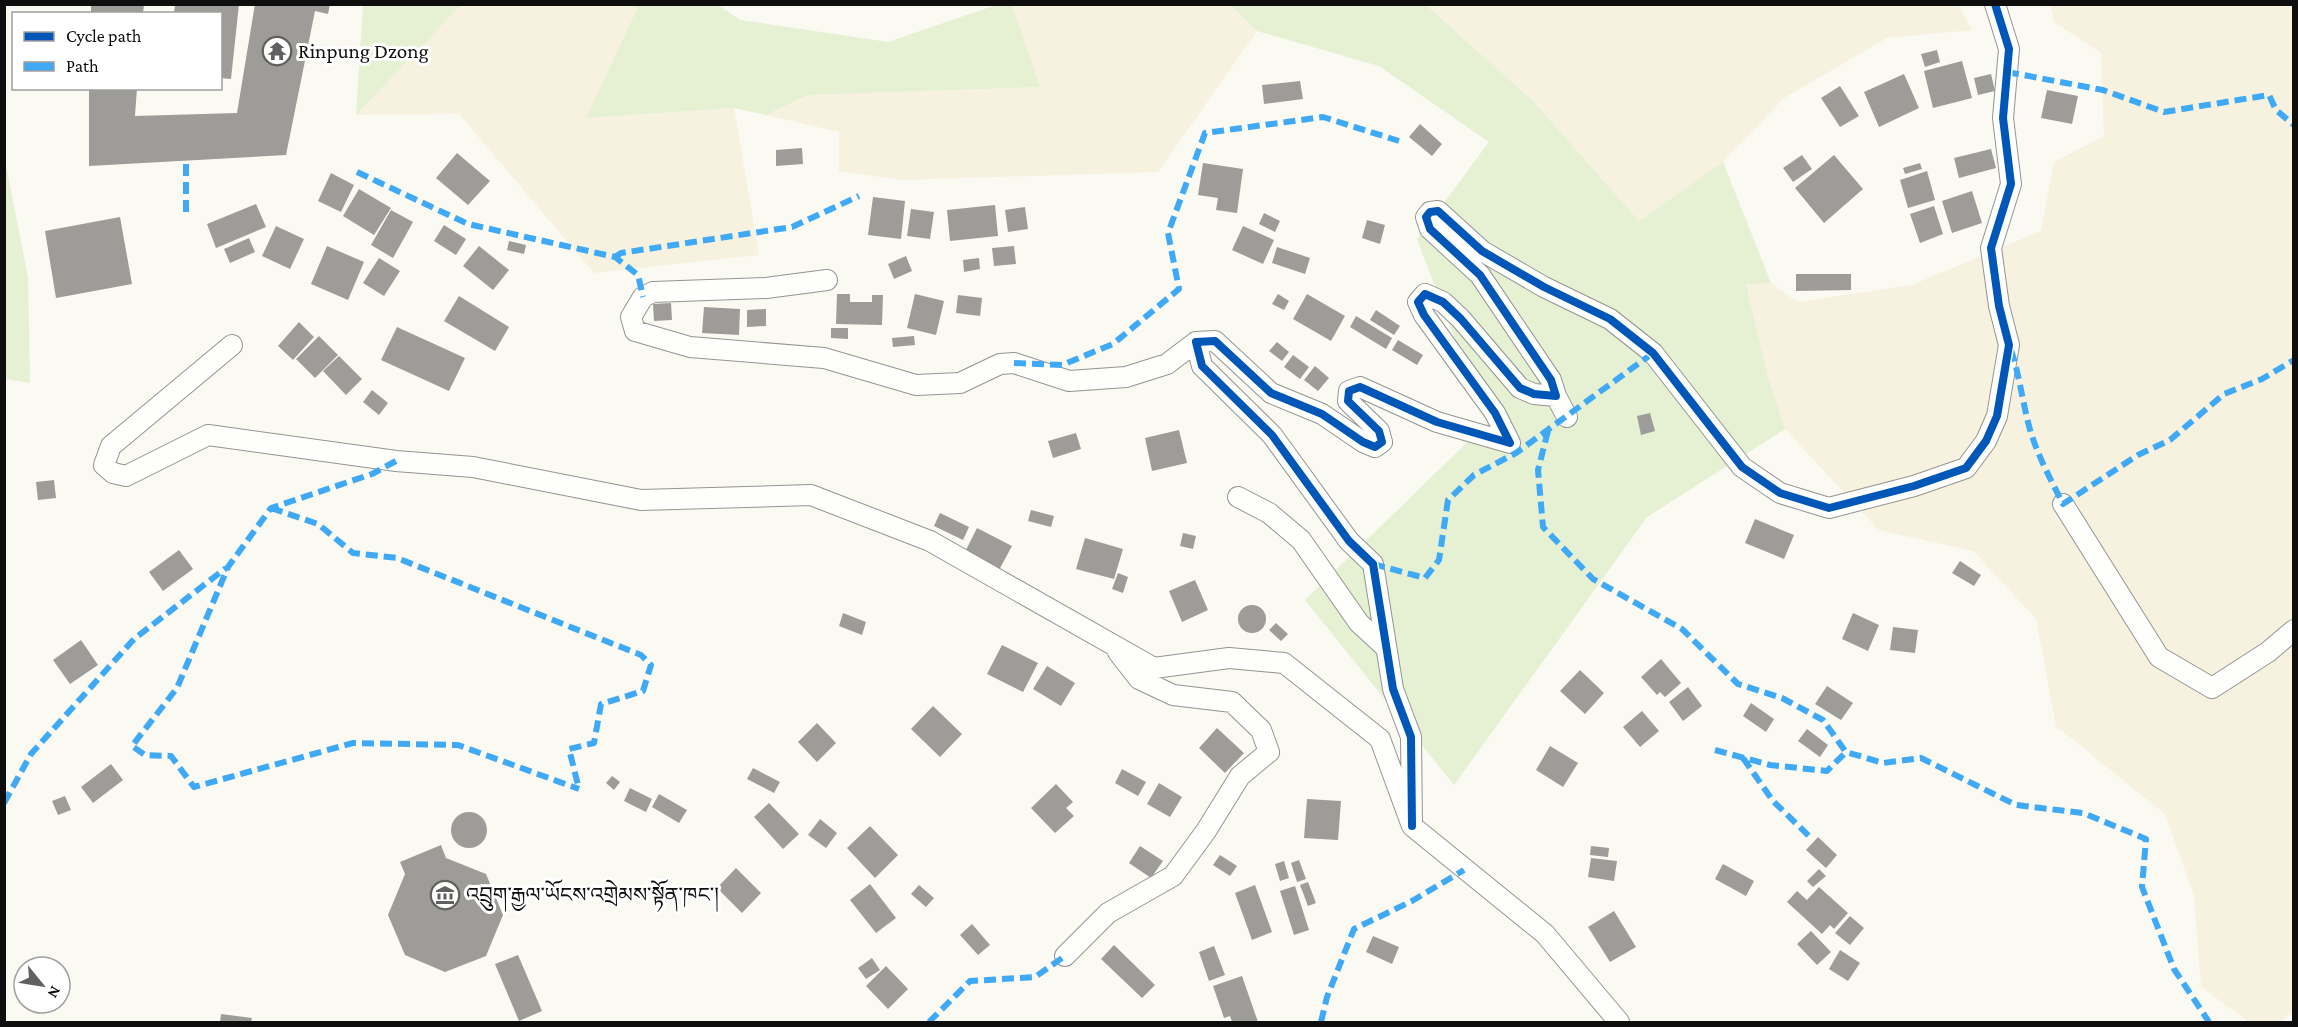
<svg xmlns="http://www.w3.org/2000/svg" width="2298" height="1027" viewBox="0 0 2298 1027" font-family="'Crimson Pro','Noto Serif Tibetan',serif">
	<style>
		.farmland { fill: #f7f2df }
		.green { fill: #e6f0d3 }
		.building { fill: #9e9c98 }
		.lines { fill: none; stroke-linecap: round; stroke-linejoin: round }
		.minor-casing { stroke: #949491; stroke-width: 22 }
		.minor { stroke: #fefefd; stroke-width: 20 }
		.quiet { stroke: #3fa9f5; stroke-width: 6; stroke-dasharray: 12 6; stroke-linecap: butt }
		.cycleway-casing { stroke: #fff; stroke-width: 11 }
		.cycleway { stroke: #0057b8; stroke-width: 8 }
		.labels { text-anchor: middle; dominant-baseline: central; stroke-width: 6; stroke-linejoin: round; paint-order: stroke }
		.poi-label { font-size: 21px; fill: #0e0e0e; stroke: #fff; text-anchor: start }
	</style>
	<rect width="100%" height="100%" fill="#faf9f2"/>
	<path class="farmland" d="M1958 4 1972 30 1887 38 1784 98 1723 162 1639 221 1533 101 1426 5Z
		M461 5H631L637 9 587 118 734 108 759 255 594 273 459 114 356 115Z
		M1012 5H1230L1257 31 1158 172 901 180 839 171V132L766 115 808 95 1039 87Z
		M2050 5H2293L2294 1011 2280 1022H2249L2201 987 2194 896 2165 814 2056 726 2036 619 1973 551 1879 530 1785 429 1768 377 1746 283H1771L1797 302 1912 285 2041 231 2054 162 2104 136 2101 53 2054 22Z"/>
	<path class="green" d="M363 4 461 5 356 115 363 5Z
		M631 5H718L740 20 888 42 996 5H1012L1040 87 808 95 766 115 734 108 586 118 637 9Z
		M1230 5H1426L1533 101 1639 221 1723 162 1771 283 1746 284 1768 377 1785 429 1647 517 1454 785 1305 600 1487 423 1417 239 1489 142 1379 66 1257 31Z
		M4 155 28 277 30 383 5 379Z"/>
	<path class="building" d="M91 4H144L143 14H91Z
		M175 4H239L231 79 220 78V14H174Z
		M255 4H330L328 14 315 11 286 155 89 166V88H137L135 116 237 113Z
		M1937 50 1940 62 1925 67 1921 54Z
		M1962 61 1972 98 1933 108 1924 71Z
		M1904 74 1919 108 1879 127 1864 92Z
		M1991 74 1995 91 1978 95 1974 78Z
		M1300 81 1303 99 1264 104 1262 85Z
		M1840 86 1859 116 1840 127 1821 98Z
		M2047 90 2078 96 2072 124 2041 118Z
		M1420 124 1442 144 1432 156 1409 137Z
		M802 148 803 164 776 166V150Z
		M1991 149 1996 168 1959 178 1954 158Z
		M457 153 490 181 468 205 436 178Z
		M1802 155 1812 169 1793 182 1783 168Z
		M1834 155 1863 189 1824 223 1795 188Z
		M1203 163 1243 169 1237 213 1216 210 1218 198 1198 195Z
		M1920 163 1922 169 1905 174 1903 168Z
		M1927 171 1935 200 1908 208 1900 180Z
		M331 173 354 185 341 212 318 201Z
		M359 189 391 208 374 235 343 216Z
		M1972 191 1982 223 1952 233 1942 201Z
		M873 197 905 201 901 239 868 235Z
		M256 204 266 227 216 248 207 224Z
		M995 205 998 236 950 241 947 210Z
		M1934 206 1943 234 1920 243 1910 214Z
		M1025 207 1028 229 1008 232 1005 210Z
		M911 209 934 212 930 239 907 236Z
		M391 210 413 222 393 258 371 245Z
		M1264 213 1280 221 1275 232 1259 224Z
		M120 217 132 284 56 298 45 231Z
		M1367 220 1385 225 1380 244 1362 238Z
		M444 225 466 239 456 255 434 241Z
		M276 226 304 239 290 269 262 256Z
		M1243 226 1274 240 1263 264 1232 250Z
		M249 238 255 252 230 263 224 249Z
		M509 241 526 245 524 254 507 250Z
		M327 246 364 262 348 300 311 284Z
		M479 246 509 270 493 290 463 266Z
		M1014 246 1016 264 994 266 992 248Z
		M1277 247 1310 258 1305 274 1272 263Z
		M906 256 912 271 894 279 888 264Z
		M379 258 400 271 384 296 363 283Z
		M979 258 980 269 964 272 963 260Z
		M1796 274H1851V290L1796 291Z
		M837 294H850V302H872V295H883L882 325 836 324Z
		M915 294 944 301 936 335 907 328Z
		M1278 294 1289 301 1284 310 1272 304Z
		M1307 294 1345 316 1331 341 1293 319Z
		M958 295 982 298 980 316 956 313Z
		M459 296 509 327 495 351 444 321Z
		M671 303 672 320 654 321 653 304Z
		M704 307 740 309 739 335 702 333Z
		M766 309V326L747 327V310Z
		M1376 310 1400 326 1394 335 1370 320Z
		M1356 316 1392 338 1386 349 1350 327Z
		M299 322 314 337 293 360 278 346Z
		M397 327 465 358 449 391 381 360Z
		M831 328H848V339L831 338Z
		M319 336 338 355 315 378 296 359Z
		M914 336 915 345 893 347 892 338Z
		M1398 340 1423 355 1417 365 1392 350Z
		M1277 342 1289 352 1282 361 1269 351Z
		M1293 355 1309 367 1300 379 1284 367Z
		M339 356 362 379 346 395 323 371Z
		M1315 366 1329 378 1318 391 1304 380Z
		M372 390 388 403 379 415 363 402Z
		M1650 413 1655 431 1641 435 1637 416Z
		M1179 430 1187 463 1152 471 1145 438Z
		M1076 433 1081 449 1053 458 1048 441Z
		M54 480 56 498 38 500 36 482Z
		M1031 510 1054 516 1051 527 1028 521Z
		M940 513 969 527 963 540 934 526Z
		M1755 519 1794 535 1784 559 1745 543Z
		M977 528 1012 546 999 570 965 552Z
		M1183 533 1196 536 1193 549 1180 546Z
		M1085 538 1123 549 1114 579 1076 569Z
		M179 550 193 569 163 591 149 572Z
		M1960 561 1981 575 1974 586 1952 573Z
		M1118 573 1128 577 1123 593 1112 589Z
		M1195 580 1208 610 1182 622 1169 591Z
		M1238 619a14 14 0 1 1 28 0a14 14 0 1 1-28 0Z
		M843 613 866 622 862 635 839 626Z
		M1853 613 1879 625 1868 651 1842 639Z
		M1276 623 1288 634 1281 641 1269 630Z
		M1893 627 1918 630 1915 653 1890 650Z
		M81 640 98 665 70 684 53 660Z
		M1002 645 1038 663 1023 692 987 674Z
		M1661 659 1681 683 1665 697 1660 692 1657 695 1641 677Z
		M1047 666 1075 683 1061 706 1033 689Z
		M1580 670 1604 693 1585 714 1560 691Z
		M1827 686 1853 703 1841 720 1815 704Z
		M1688 687 1702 706 1683 721 1669 702Z
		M1751 703 1774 719 1766 732 1743 716Z
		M933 706 962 734 940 757 911 729Z
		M1642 711 1659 731 1640 747 1623 727Z
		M817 723 836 743 817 762 798 742Z
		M1217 728 1244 753 1225 773 1199 748Z
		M1807 729 1828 745 1820 757 1798 741Z
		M1550 746 1578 763 1563 787 1536 770Z
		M111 764 123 780 93 803 81 787Z
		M753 768 780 782 774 793 747 779Z
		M1122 769 1146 782 1138 796 1115 783Z
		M612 776 620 782 614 790 606 783Z
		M1159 783 1182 797 1170 817 1147 804Z
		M1056 784 1073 802 1066 808 1074 816 1055 833 1031 808Z
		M630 788 652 799 646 812 624 801Z
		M659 794 687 810 679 823 652 807Z
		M65 796 71 810 58 815 52 801Z
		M1307 799 1341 801 1338 840 1304 838Z
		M769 803 799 834 783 849 754 817Z
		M451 830a18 18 0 1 1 36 0a18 18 0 1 1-36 0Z
		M820 819 837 833 826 848 808 835Z
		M870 826 898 855 875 878 847 848Z
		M1818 837 1837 855 1826 868 1806 850Z
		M441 845 446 858 486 874 503 915 486 956 445 972 405 955 388 915 405 874 400 862Z
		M1140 846 1163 861 1151 878 1129 863Z
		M1591 846 1609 848 1608 857 1590 855Z
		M1220 855 1237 866 1230 876 1213 865Z
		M1591 858 1617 861 1614 881 1588 877Z
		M1299 860 1306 879 1297 882 1291 863Z
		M1284 861 1289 878 1280 881 1275 864Z
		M1723 864 1754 881 1746 896 1715 879Z
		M736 868 761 893 742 913 717 888Z
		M1819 869 1826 876 1813 887 1807 881Z
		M1308 882 1316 903 1308 906 1300 885Z
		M870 884 896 918 876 933 850 900Z
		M919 885 934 898 926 907 911 894Z
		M1255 885 1272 932 1252 940 1235 893Z
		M1295 886 1309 930 1294 935 1280 891Z
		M1819 887 1848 913 1834 929 1830 925 1822 934 1787 902 1797 891 1807 900Z
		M1614 911 1636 947 1610 962 1588 927Z
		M1850 916 1864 928 1850 945 1835 933Z
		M972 924 990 945 978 955 960 935Z
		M1811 931 1831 952 1817 965 1797 944Z
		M1373 936 1399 947 1392 964 1366 952Z
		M1114 945 1155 985 1142 998 1101 959Z
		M1214 946 1225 975 1209 981 1199 952Z
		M1840 950 1860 963 1848 981 1829 969Z
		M518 955 542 1011 519 1021 495 964Z
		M872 958 880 970 866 979 858 968Z
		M886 966 908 989 888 1009 866 986Z
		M1242 976 1258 1022H1232L1230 1016 1224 1018 1213 986Z
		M221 1014 252 1018 251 1022H220Z"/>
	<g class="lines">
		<g class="minor-casing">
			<path id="minor" d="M827 280 766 288 653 292 643 297 631 317 635 331 690 347 824 358 916 385 960 383 1000 364 1014 363 1069 381 1126 377 1167 364 1196 342
				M232 345 111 446 104 465 113 473 126 476 208 435 396 461 473 467 641 500 811 495 930 541 1154 668 1229 658 1284 663 1380 739 1412 826 1545 934 1619 1022
				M1556 396 1567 417
				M1238 497 1269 513 1301 540 1359 623 1384 646
				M2063 504 2159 657 2212 688 2268 652 2294 630
				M1412 826 1411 737 1393 689 1373 564 1349 541 1272 435 1202 366 1196 342 1215 341 1271 393 1322 414 1363 442 1375 447 1382 442 1379 431 1348 401 1349 391 1360 387 1437 422 1510 443 1495 413 1424 315 1418 302 1425 294 1443 302 1461 319 1520 388 1534 394 1556 396 1551 380 1480 275 1430 229 1426 217 1430 212 1438 211 1482 251 1544 287 1610 319 1653 353 1742 467 1780 493 1829 508 1914 486 1966 468 1986 441 1997 416 2009 345 1999 306 1991 248 2011 184 2003 118 2009 49 1995 4
				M1065 956 1108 913 1173 876 1206 831 1240 776 1269 752 1261 730 1232 702 1173 695 1139 679 1118 652"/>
		</g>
		<use href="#minor" class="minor"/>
		<path class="quiet" d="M2007 72 2103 90 2164 112 2269 95 2276 110 2294 125
			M186 164V214
			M357 172 468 224 615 257 638 275 643 297
			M615 257 621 253 792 227 859 196
			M2011 350C2019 374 2022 398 2028 422 2035 451 2050 478 2063 504L2138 455 2170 440 2224 394 2262 379 2294 360
			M1014 363 1062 365 1113 344 1179 289 1168 233 1205 133 1323 117 1399 141
			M1548 431 1538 470 1543 527 1593 579 1682 629 1738 684 1782 698 1823 720 1846 752 1883 763 1921 758 2016 805 2083 813 2146 839 2142 887 2174 969 2209 1022
			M396 461 372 474 271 508 228 567 177 688 132 746 145 755 171 756 194 787 353 743 458 745 579 789
			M271 508 318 524 353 553 397 558 641 655 651 665 643 691 601 704 594 743 569 749 579 789
			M1373 564 1425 578 1439 560 1448 500 1474 475 1516 453 1653 353
			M1715 750 1770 765 1827 771 1846 752
			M1743 758 1773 801 1811 838
			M4 803 31 754 134 639 226 568
			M929 1022 970 981 1035 977 1065 956
			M1321 1022 1327 997 1354 929 1412 901 1464 870"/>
		<g class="cycleway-casing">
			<path id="cycleway" d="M1412 826 1411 737 1393 689 1373 564 1349 541 1272 435 1202 366 1196 342 1215 341 1271 393 1322 414 1363 442 1375 447 1382 442 1379 431 1348 401 1349 391 1360 387 1437 422 1510 443 1495 413 1424 315 1418 302 1425 294 1443 302 1461 319 1520 388 1534 394 1556 396 1551 380 1480 275 1430 229 1426 217 1430 212 1438 211 1482 251 1544 287 1610 319 1653 353 1742 467 1780 493 1829 508 1914 486 1966 468 1986 441 1997 416 2009 345 1999 306 1991 248 2011 184 2003 118 2009 49 1995 4"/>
		</g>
		<use href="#cycleway" class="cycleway"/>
	</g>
	<defs>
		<g id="temple-ring" transform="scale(1.5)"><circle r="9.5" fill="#fff" stroke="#61605e" stroke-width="1.5"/><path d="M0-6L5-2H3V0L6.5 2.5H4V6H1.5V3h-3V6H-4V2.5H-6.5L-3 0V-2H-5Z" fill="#61605e"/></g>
		<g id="museum-ring" transform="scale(1.5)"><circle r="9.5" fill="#fff" stroke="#61605e" stroke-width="1.5"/><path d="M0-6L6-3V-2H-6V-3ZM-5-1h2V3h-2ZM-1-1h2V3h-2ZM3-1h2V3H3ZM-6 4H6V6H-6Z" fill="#61605e"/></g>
	</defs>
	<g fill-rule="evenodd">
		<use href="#temple-ring" x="277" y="51"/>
		<use href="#museum-ring" x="445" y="895"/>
	</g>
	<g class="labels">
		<g class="poi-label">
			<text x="298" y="51">Rinpung Dzong</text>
			<text x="466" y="895">འབྲུག་རྒྱལ་ཡོངས་འགྲེམས་སྟོན་ཁང་།</text>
		</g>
	</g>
	<rect width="2298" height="1027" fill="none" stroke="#0e0e0e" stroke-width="12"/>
	<rect x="12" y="12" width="210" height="78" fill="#ffffff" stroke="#9f9f9f" stroke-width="1.5"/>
	<rect x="24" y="32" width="30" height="9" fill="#0057b8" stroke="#9f9f9f" stroke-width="1.5"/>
	<text x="66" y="42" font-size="18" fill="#0e0e0e">Cycle path</text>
	<rect x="24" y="62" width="30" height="9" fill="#3fa9f5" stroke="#9f9f9f" stroke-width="1.5"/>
	<text x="66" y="72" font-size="18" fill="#0e0e0e">Path</text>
	<g transform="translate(42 985) rotate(120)"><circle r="28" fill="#ffffff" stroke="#9f9f9f" stroke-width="1.5"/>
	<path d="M0-4.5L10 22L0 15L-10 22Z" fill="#61605e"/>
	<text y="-9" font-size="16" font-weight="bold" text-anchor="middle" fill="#0e0e0e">N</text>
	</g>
</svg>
